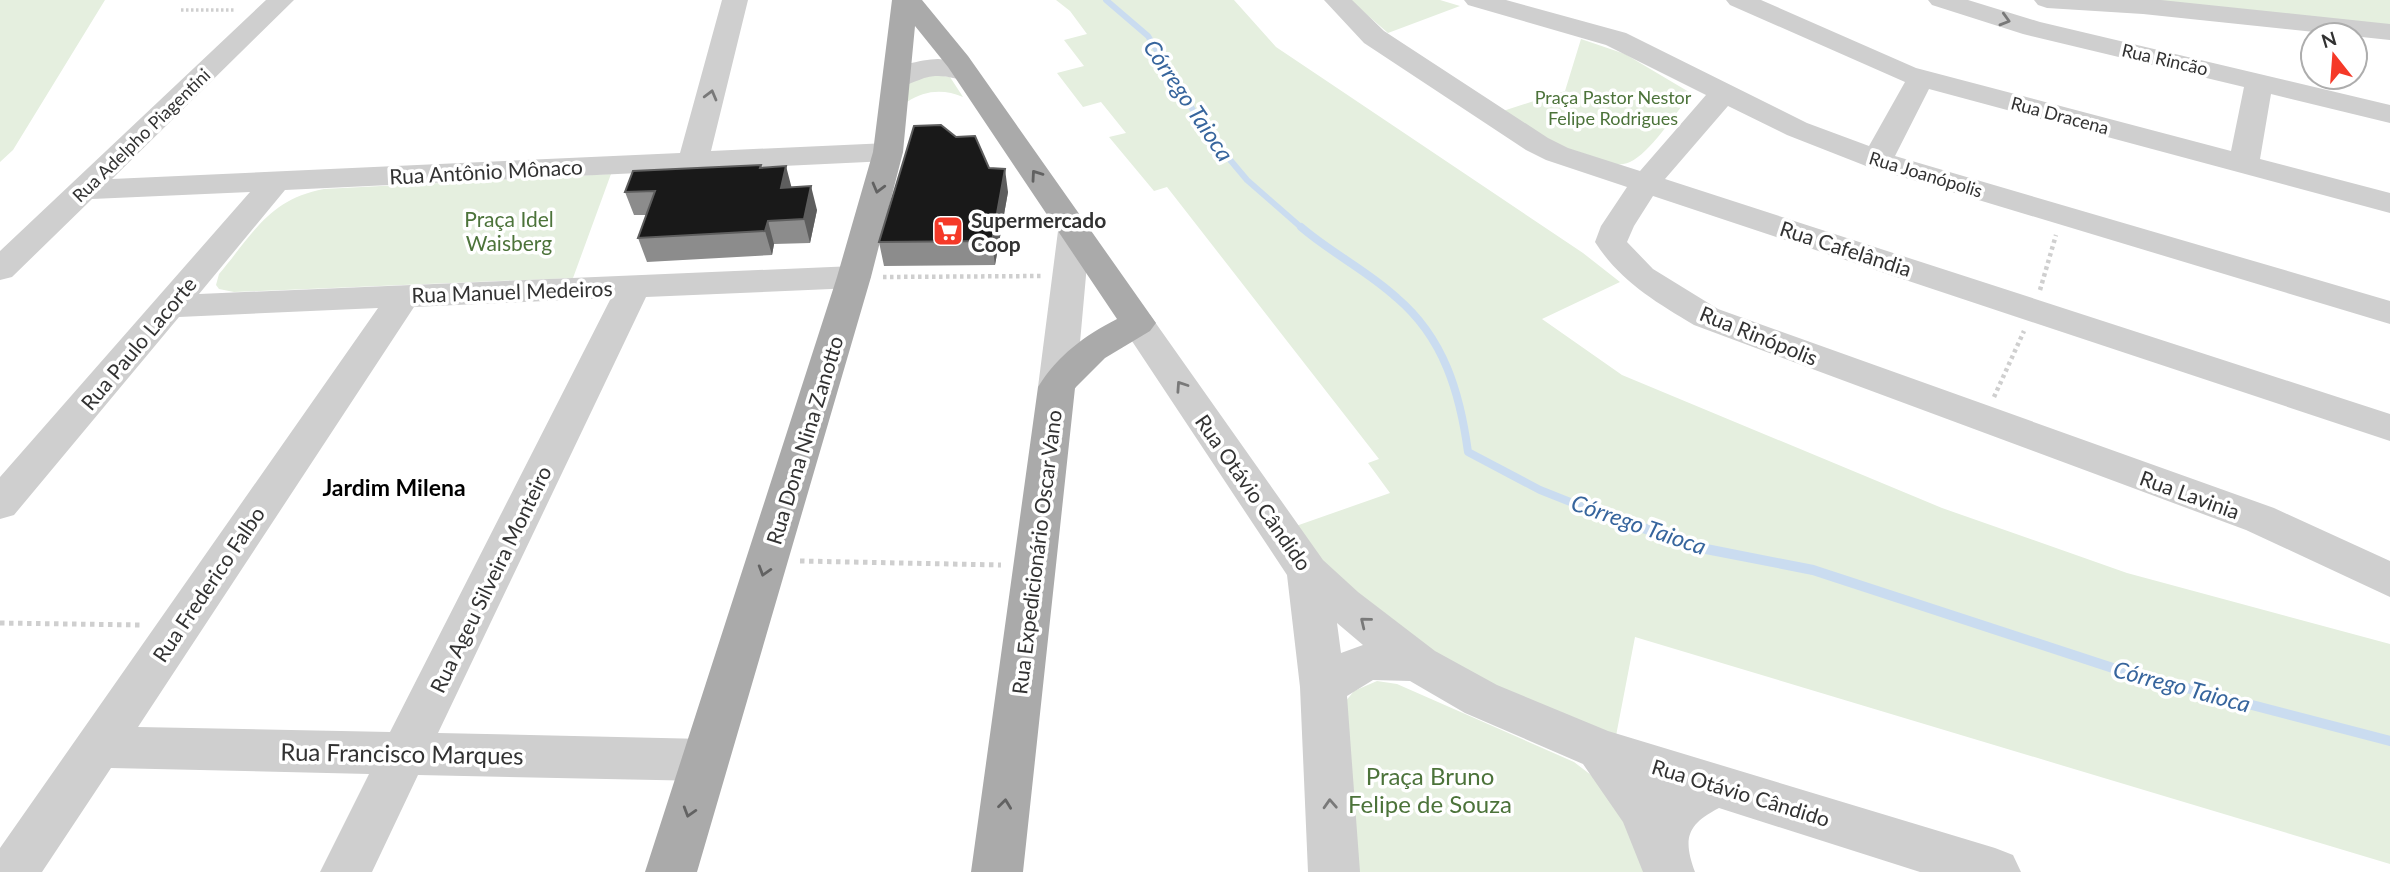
<svg xmlns="http://www.w3.org/2000/svg" width="2390" height="872" viewBox="0 0 2390 872" font-family="Lato,sans-serif">
	<style>
		.green { fill: #e5efdf }
		.lines { fill: none; stroke-linecap: round; stroke-linejoin: round }
		.stream-far2 { stroke: #cadcf0; stroke-width: 6 }
		.stream-far1 { stroke: #cadcf0; stroke-width: 8 }
		.stream { stroke: #cadcf0; stroke-width: 10 }
		.path-far2 { stroke: #cfcfcf; stroke-width: 3.5; stroke-dasharray: 2.5 2.5; stroke-linecap: butt }
		.path-far1 { stroke: #cfcfcf; stroke-width: 4.5; stroke-dasharray: 3.5 3.5; stroke-linecap: butt }
		.path { stroke: #cfcfcf; stroke-width: 5; stroke-dasharray: 4.5 4.5; stroke-linecap: butt }
		.minor { fill: #cfcfcf; fill-rule: evenodd }
		.major { fill: #aaa; fill-rule: evenodd }
		.wall { fill: #8c8c8c }
		.shaded-wall { fill: #5e5e5e }
		.building { fill: #191919; stroke: #5e5e5e; stroke-width: 2 }
		.oneway { stroke: #797979 }
		.oneway2 { stroke: #626262 }
		.labels { text-anchor: middle; dominant-baseline: central; stroke-width: 7; stroke-linejoin: round; paint-order: stroke }
		.far-street-label { font-size: 18px; fill: #323232; stroke: #fff }
		.far-park-label { font-size: 18px; fill: #4c733a; stroke: #fff }
		.street-label { font-size: 21px; fill: #323232; stroke: #fff }
		.park-label { font-size: 21px; fill: #4c733a; stroke: #fff }
		.poi-label { font-size: 21px; font-weight: bold; fill: #323232; stroke: #fff; text-anchor: start }
		.water-label { font-size: 23px; font-style: italic; fill: #37659d; stroke: #fff }
		.neighbourhood-label { font-size: 23px; font-weight: bold; fill: #000; stroke: #fff }
		.near-street-label { font-size: 24px; fill: #323232; stroke: #fff }
		.near-park-label { font-size: 24px; fill: #4c733a; stroke: #fff }
	</style>
	<rect width="100%" height="100%" fill="#fff"/>
	<path class="green" d="M0 0H105L13 150 0 162Z
		M1056 0H1234L1276 47 1583 253 1620 282 1542 319 1622 375 1942 508 2127 573 2390 644V864L1635 637 1615 741 1481 688 1330 571 1296 526 1390 493 1368 463 1379 459 1167 187 1154 191 1109 137 1126 133 1101 102 1083 107 1057 73 1084 66 1064 40 1087 34 1070 11Z
		M1350 0H1440L1460 6 1388 33Z
		M2152 0H2390V26Z
		M1581 39 1625 54 1689 92 1688 98C1674 115 1650 153 1630 162 1596 176 1530 129 1503 111L1565 91Z
		M923 73 950 77 963 97C944 89 925 90 907 102L905 84Z
		M611 174 573 278 234 292 219 289 216 285 219 274C253 234 269 199 324 189Z
		M1377 681 1397 684 1574 762 1591 775 1626 814 1650 872H1352L1345 702 1354 691Z"/>
	<g class="lines">
		<path class="stream-far2" d="M1106 0 1148 36 1205 130 1247 180 1303 229"/>
		<path class="stream-far1" d="M1301 227C1331 253 1368 271 1397 298 1444 338 1460 393 1468 452L1540 490 1603 515"/>
		<path class="stream" d="M1598 513 1706 549 1813 570 2125 672 2390 741"/>
		<path class="path-far2" d="M181 10H236"/>
		<path class="path-far1" d="M883 277 1042 276
			M2040 290 2056 235
			M1994 397 2024 331"/>
		<path class="path" d="M800 561 1001 565
			M0 623 140 625"/>
		<path class="minor" d="M266 0H294L112 179 680 153 722 0H748L711 151 888 143 899 146 903 152 899 158 888 161 285 190 199 294 854 266 866 270 871 277 866 284 854 288 646 297 438 733 705 739 722 745 729 760 722 775 705 781 418 775 372 872H320L369 774 111 768 42 872H0V848L378 308 179 317 14 515 0 519V477L250 192 92 199 12 277 0 280V251ZM611 298 390 732 138 727 414 307Z
			M1324 0H1352L1384 31 1548 138 1568 148 1640 171 1706 95 1606 45 1468 5 1464 0H1506L1626 33 1807 123 1869 146 1905 82 1730 5 1726 0H1761L1916 68 2231 151 2244 87 2023 34 1932 5 1928 0H1968L2040 22 2390 105V123L2271 94 2260 159 2390 193V213L1929 89 1895 156 2390 301V324L1866 166 1787 135 1728 106 1665 179 2390 414V441L1653 196 1634 226 1627 242 1653 269 1718 309 2274 508 2390 561V597L2246 530 1694 325C1654 301 1620 281 1595 242L1601 226 1627 187 1546 160 1526 150 1364 43Z
			M2034 0H2161L2390 24V40L2143 14 2047 8 2038 5Z
			M938 59C952 60 971 61 979 73L975 79C961 82 950 75 935 76 917 77 905 91 886 86L882 80C893 65 920 60 938 59Z
			M1074 221 1086 224 1090 231 1076 387 1070 396 1057 400 1044 396 1038 387 1058 231 1062 224Z
			M1138 312 1150 315 1323 560 1358 592 1435 651 1497 685 1608 731 1995 848 2013 855 2021 872H1920L1719 808C1686 825 1683 839 1695 872H1643L1623 822 1583 764 1465 713 1410 681 1373 680 1347 696 1360 872H1308L1300 687 1287 575 1120 323 1126 315ZM1337 623 1363 645 1341 653Z"/>
		<path class="major" d="M892 0H922L968 56 1156 323 1150 331 1105 358 1075 388 1023 872H971L1038 387C1058 355 1084 336 1117 319L948 67 915 26 903 152 871 277 697 872H645L837 277 873 152Z"/>
	</g>
	<path class="wall" d="M761 165 762 168 791 187 817 210 810 243 774 244 772 255 647 262 638 238 646 215H634L625 192Z
		M989 168 1008 192 995 265 884 266 879 242Z"/>
	<path class="shaded-wall" d="M786 166 792 189 781 188Z
		M1005 169 1008 192 995 265 992 241Z
		M811 186 817 210 810 243 804 219Z
		M768 221 774 244 772 255 765 231Z"/>
	<path class="building" d="M941 125 956 137 975 136 989 168 1005 169 992 241 879 242 914 126Z
		M761 165 760 168 786 166 781 188 811 186 804 219 768 221 765 231 638 238 655 191 625 192 633 171Z"/>
	<defs><path id="oneway-chevron" d="M-2-3.5L2.5 0L-2 3.5" fill="none" stroke-width="1.6" stroke-linecap="round" stroke-linejoin="round" transform="scale(1.75)"/></defs>
	<g class="oneway">
		<use href="#oneway-chevron" transform="translate(2005 20) rotate(16)"/>
		<use href="#oneway-chevron" transform="translate(711 95) rotate(-75)"/>
		<use href="#oneway-chevron" transform="translate(1181 386) rotate(-124)"/>
		<use href="#oneway-chevron" transform="translate(1365 622) rotate(-141)"/>
		<use href="#oneway-chevron" transform="translate(1330 804) rotate(-93)"/>
	</g>
	<g class="oneway2">
		<use href="#oneway-chevron" transform="translate(1036 175) rotate(-125)"/>
		<use href="#oneway-chevron" transform="translate(878 188) rotate(105)"/>
		<use href="#oneway-chevron" transform="translate(764 571) rotate(107)"/>
		<use href="#oneway-chevron" transform="translate(1005 804) rotate(-83)"/>
		<use href="#oneway-chevron" transform="translate(689 812) rotate(107)"/>
	</g>
	<defs>
		<g id="supermarket-square" transform="scale(1.575)"><rect x="-9" y="-9" width="18" height="18" rx="4" fill="#f53928" stroke="#fff"/><path d="M-6-5.5h2.5l.6 2H6L4.5 2H-2.5L-4.4-4H-6ZM-1.5 3.2a1.3 1.3 0 1 0 .1 0ZM3 3.2a1.3 1.3 0 1 0 .1 0Z" fill="#fff"/></g>
	</defs>
	<g fill-rule="evenodd">
		<use href="#supermarket-square" x="948" y="231"/>
	</g>
	<g class="labels">
		<g class="far-street-label">
			<text transform="translate(2165 59) rotate(13)">Rua Rincão</text>
			<text transform="translate(2060 115) rotate(15)">Rua Dracena</text>
			<text transform="translate(141 135) rotate(-44)">Rua Adelpho Piagentini</text>
			<text transform="translate(1926 174) rotate(17)">Rua Joanópolis</text>
		</g>
		<g class="far-park-label">
			<text x="1613" y="97">Praça Pastor Nestor<tspan x="1613" dy="21">Felipe Rodrigues</tspan></text>
		</g>
		<g class="street-label">
			<text transform="translate(486 171) rotate(-3)">Rua Antônio Mônaco</text>
			<text transform="translate(1846 248) rotate(18)">Rua Cafelândia</text>
			<text transform="translate(512 291) rotate(-2)">Rua Manuel Medeiros</text>
			<text transform="translate(1759 335) rotate(22)">Rua Rinópolis</text>
			<text transform="translate(138 343) rotate(-50)">Rua Paulo Lacorte</text>
			<text transform="translate(804 440) rotate(-73)">Rua Dona Nina Zanotto</text>
			<text transform="translate(1254 492) rotate(55)">Rua Otávio Cândido</text>
			<text transform="translate(2190 494) rotate(20)">Rua Lavinia</text>
			<text transform="translate(1036 552) rotate(-83)">Rua Expedicionário Oscar Vano</text>
			<text transform="translate(490 579) rotate(-64)">Rua Ageu Silveira Monteiro</text>
			<text transform="translate(208 584) rotate(-56)">Rua Frederico Falbo</text>
			<text transform="translate(1741 792) rotate(17)">Rua Otávio Cândido</text>
		</g>
		<g class="park-label">
			<text x="509" y="218">Praça Idel<tspan x="509" dy="24">Waisberg</tspan></text>
		</g>
		<g class="poi-label">
			<text x="971" y="219">Supermercado<tspan x="971" dy="24">Coop</tspan></text>
		</g>
		<g class="water-label">
			<text transform="translate(1189 100) rotate(56)">Córrego Taioca</text>
			<text transform="translate(1639 524) rotate(19)">Córrego Taioca</text>
			<text transform="translate(2182 686) rotate(15)">Córrego Taioca</text>
		</g>
		<g class="neighbourhood-label">
			<text x="394" y="487">Jardim Milena</text>
		</g>
		<g class="near-street-label">
			<text transform="translate(402 753) rotate(1)">Rua Francisco Marques</text>
		</g>
		<g class="near-park-label">
			<text x="1430" y="775">Praça Bruno<tspan x="1430" dy="28">Felipe de Souza</tspan></text>
		</g>
	</g>
	<g transform="translate(2334 56) rotate(343)"><circle r="33" fill="#ffffff" stroke="#adadad" stroke-width="2"/>
	<path d="M0-5L12 26L0 18L-12 26Z" fill="#f53928"/>
	<text y="-10" font-size="19" font-weight="bold" text-anchor="middle" fill="#323232">N</text>
	</g>
</svg>
